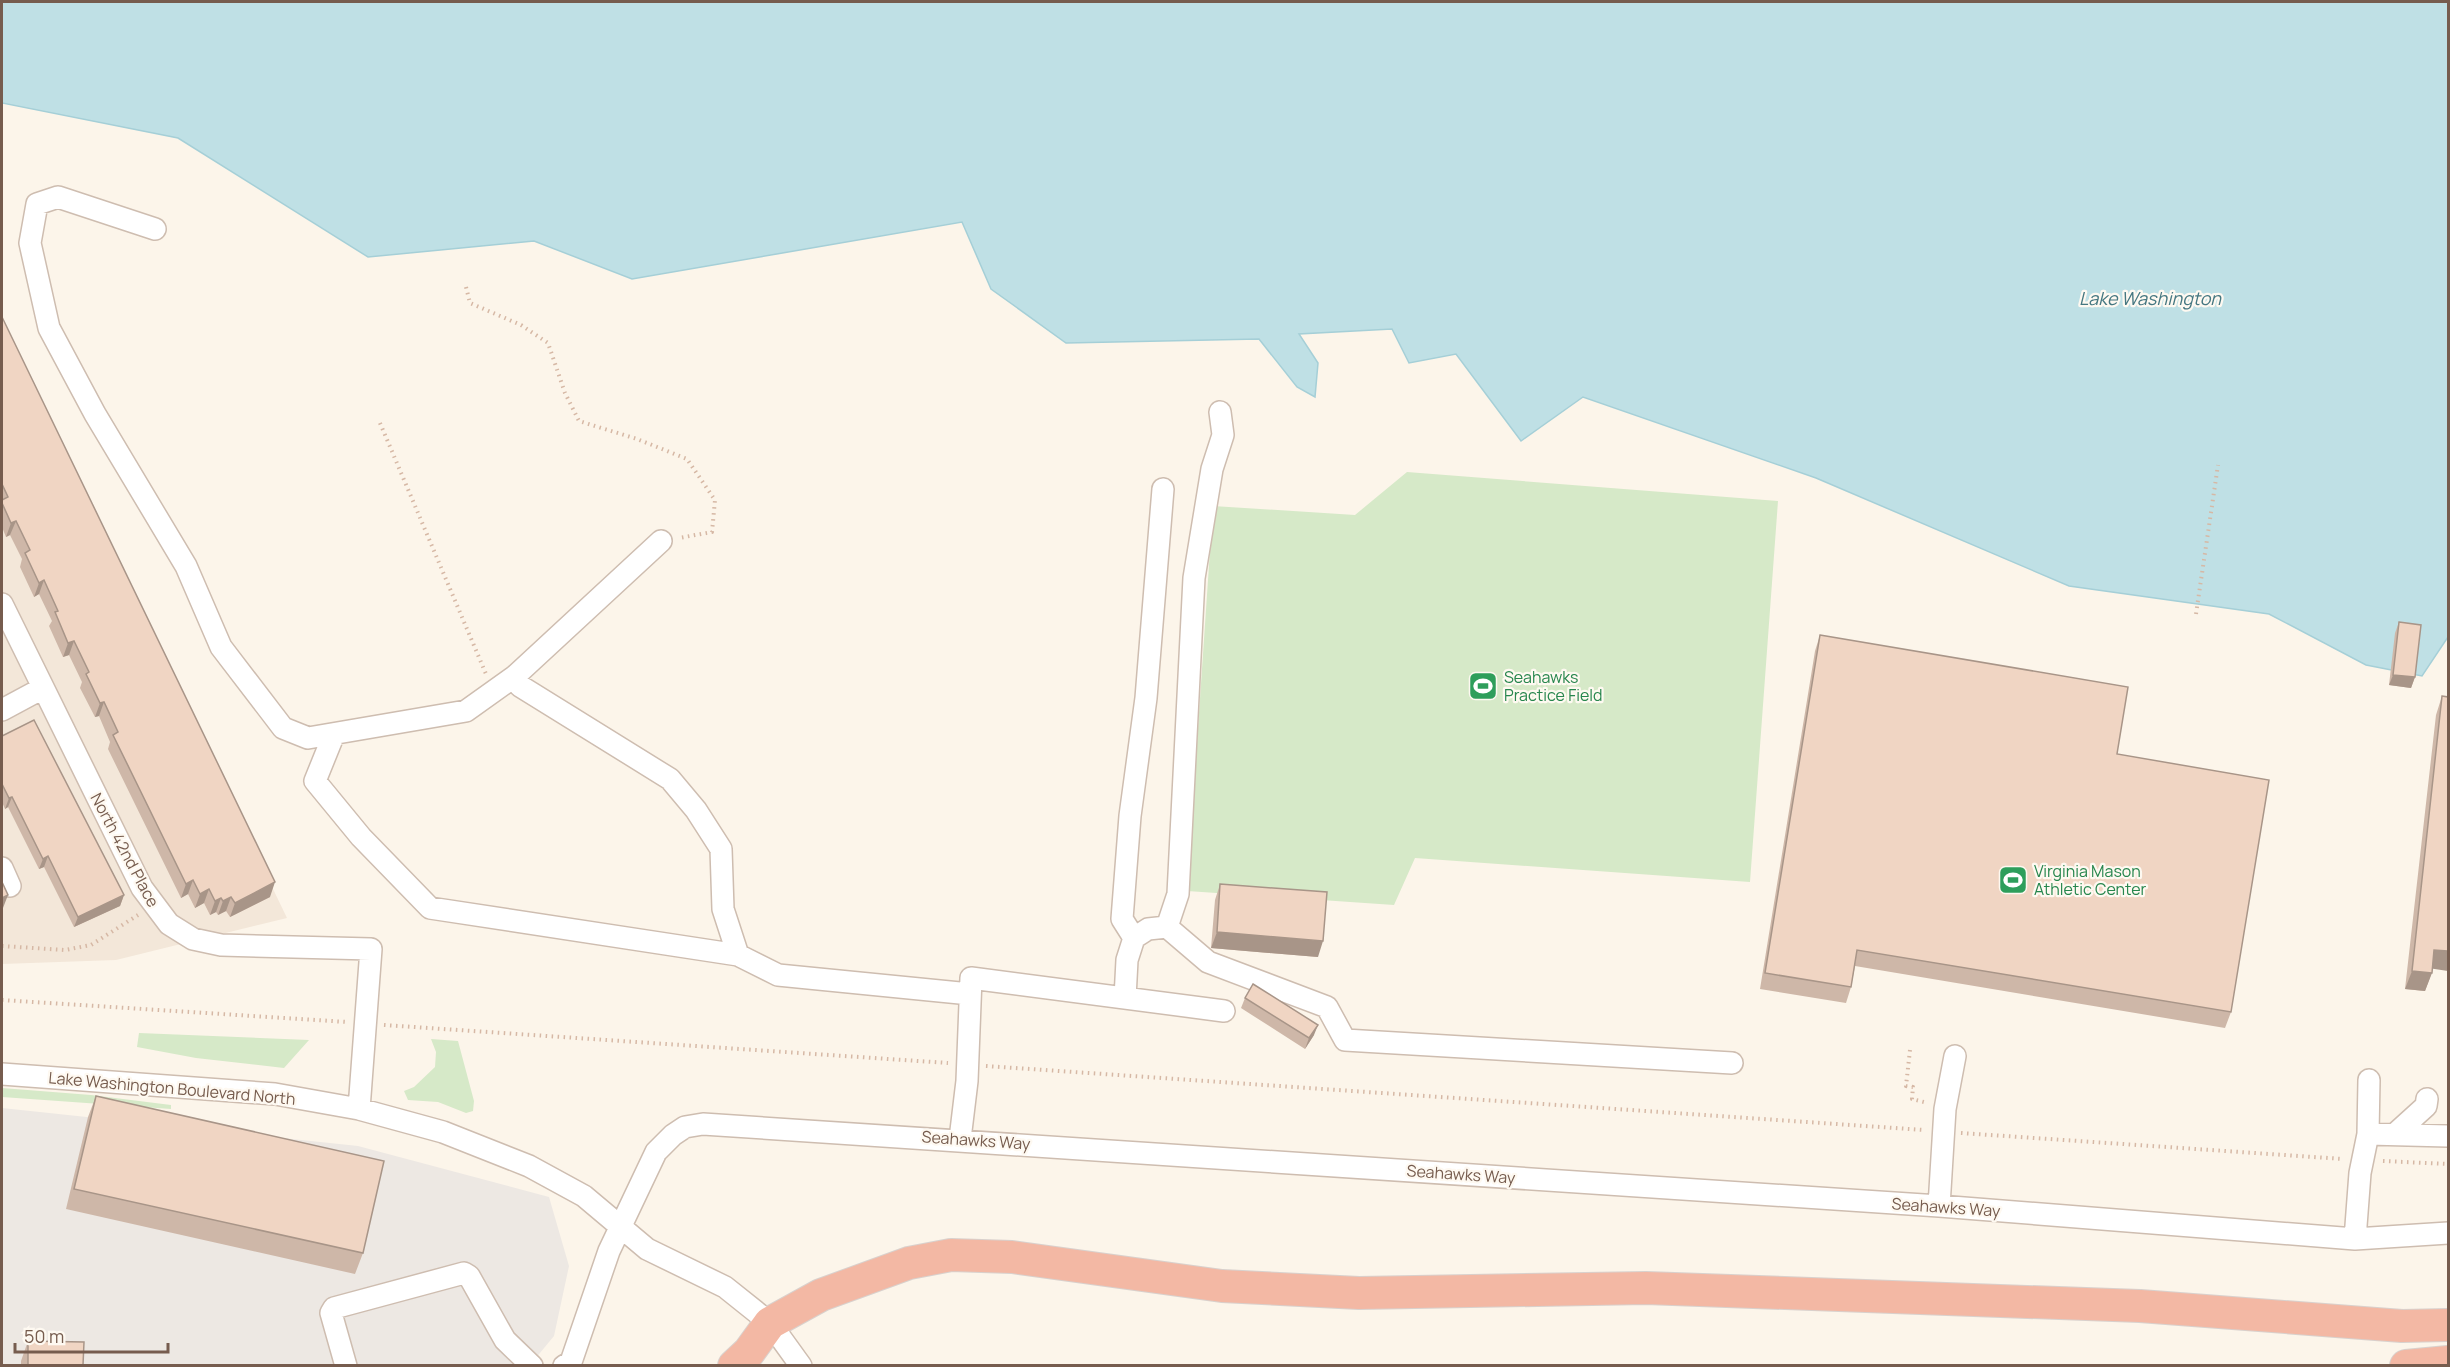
<svg xmlns="http://www.w3.org/2000/svg" width="2450" height="1367" viewBox="0 0 2450 1367" font-family="Manrope,sans-serif">
	<style>
		.residential { fill: #f3e7d9 }
		.industrial { fill: #ede8e3 }
		.green { fill: #d6e9c8 }
		.water { fill: #bfe0e5; stroke: #a5cfd7; stroke-width: 1.5 }
		.lines { fill: none; stroke-linecap: round; stroke-linejoin: round }
		.minor-casing { stroke: #cebdb0; stroke-width: 24 }
		.highway-casing { stroke: #d9d1cd; stroke-width: 34 }
		.path { stroke: #d6b8a5; stroke-width: 4; stroke-dasharray: 1.5 4.5; stroke-linecap: butt }
		.minor { stroke: #fff; stroke-width: 21 }
		.highway { stroke: #f3b8a4; stroke-width: 32 }
		.wall { fill: #ceb7a8 }
		.shaded-wall { fill: #a89588 }
		.building { fill: #f0d5c3; stroke: #a89588; stroke-width: 1.5 }
		.labels { text-anchor: middle; dominant-baseline: central; stroke-width: 4.5; stroke-linejoin: round; paint-order: stroke }
		.leisure-label { font-size: 16px; fill: #27864d; stroke: #fef9f1; text-anchor: start }
		.street-label { font-size: 16px; fill: #765c4e; stroke: #fef9f1 }
		.water-label { font-size: 18px; font-style: italic; fill: #457781; stroke: #fef9f1 }
	</style>
	<rect width="100%" height="100%" fill="#fcf5ea"/>
	<path class="residential" d="M2 326 287 918 116 960 2 964Z"/>
	<path class="industrial" d="M2 1108 358 1146 549 1197 569 1266 554 1336 530 1365H2Z"/>
	<path class="green" d="M1407 472 1778 501 1750 882 1415 858 1394 905 1187 891 1213 506 1355 515Z
		M139 1033 309 1040 284 1068 196 1058 137 1047Z
		M431 1039 458 1041 474 1101 473 1111 466 1113 438 1102 408 1100 404 1091 414 1087 435 1067 436 1052Z
		M2 1088 91 1095 171 1105V1109L2 1097Z"/>
	<path class="water" d="M2 2H2448V637L2422 676 2366 665 2269 614 2069 586 1816 478 1583 397 1521 441 1456 354 1409 363 1392 329 1299 334 1318 363 1315 397 1297 387 1259 339 1066 343 991 289 962 222 632 279 534 241 368 257 178 138 2 103Z"/>
	<g class="lines">
		<g class="minor-casing">
			<path id="minor" d="M155 229 58 197 37 204 30 243 49 328 95 414 186 566 221 647 283 728 308 738 466 711 515 676 661 541
				M2 604 142 888 169 924 193 939 221 945 371 949 359 1109
				M515 676 520 686 670 779 696 810 721 849 723 909 738 955 778 975 970 994
				M2 710 43 688
				M334 734 315 781 361 837 430 908 738 955
				M2 868 10 886
				M1167 927 1178 894 1194 578 1212 469 1223 435 1220 412
				M1134 938 1122 919 1130 816 1146 698 1163 489
				M1125 998 1127 960 1134 938 1148 929 1167 927 1208 962 1327 1007 1345 1040 1732 1063
				M2 1074 275 1094 359 1109 443 1132 529 1166 584 1196 647 1249 725 1287 770 1323 801 1366
				M2368 1134 2369 1080
				M2394 1135 2426 1106 2427 1099
				M960 1139 967 1081 971 978 1224 1011
				M1939 1206 1945 1109 1955 1056
				M2355 1239 2360 1173 2368 1134 2448 1136
				M346 1366 331 1313 334 1308 464 1273 469 1276 505 1340 532 1366
				M564 1366 571 1362 609 1251 656 1152 673 1135 685 1127 703 1124 1939 1206 2355 1239 2448 1233"/>
		</g>
		<g class="highway-casing">
			<path id="highway" d="M734 1366 749 1352 770 1323 821 1295 909 1263 951 1255 1012 1257 1222 1286 1359 1293 1646 1288 2140 1306 2402 1326 2448 1325
				M2406 1366 2448 1362"/>
		</g>
		<path class="path" d="M466 287 470 303 521 325 548 343 565 393 579 421 637 439 687 459 715 500 712 532 679 538
			M380 423 486 674
			M2196 614 2218 465
			M2 946 65 950 91 945 138 915
			M2 1000 347 1022
			M384 1025 948 1063
			M1910 1050 1906 1086 1913 1087 1912 1099 1924 1102
			M986 1066 1924 1130
			M1961 1133 2343 1159
			M2383 1161 2448 1164"/>
		<use href="#minor" class="minor"/>
		<use href="#highway" class="highway"/>
	</g>
	<path class="wall" d="M2 317 270 897 230 917 226 911 218 915 216 912 210 915 204 903 195 908 188 894 181 898 108 749 110 742 99 716 95 717 80 688 82 682 69 655 63 657 49 626 52 621 39 594 34 597 20 567 22 559 10 535 6 537 2 527Z
		M2399 622 2415 677 2411 688 2389 685 2395 633Z
		M1820 635 2117 754 2231 1012 2225 1028 1855 966 1851 987 1846 1003 1760 989 1815 651Z
		M2442 696 2433 969 2425 991 2405 989 2436 715Z
		M2 736 124 895 120 906 74 927 44 867 39 869 8 807 5 809 2 802Z
		M1220 884 1318 957 1211 948 1215 900Z
		M1245 998 1314 1035 1305 1049 1241 1008Z
		M96 1096 363 1253 355 1274 66 1209 88 1117Z
		M28 1341 83 1365H21V1361Z"/>
	<path class="shaded-wall" d="M16 521 10 535 6 537 11 523Z
		M44 580 39 594 34 597 39 583Z
		M74 641 69 655 63 657 68 643Z
		M2393 675 2415 677 2411 688 2389 685Z
		M104 702 99 716 95 717 100 703Z
		M12 797 8 807 5 809 9 798Z
		M48 856 44 867 39 869 43 859Z
		M193 880 188 894 181 898 186 884Z
		M275 882 270 897 230 917 235 903Z
		M209 889 204 903 195 908 200 894Z
		M8 895 3 908 2 909V898Z
		M124 895 120 906 74 927 78 917Z
		M231 897 226 911 218 915 223 901Z
		M221 898 216 912 210 915 215 901Z
		M1217 932 1323 941 1318 957 1211 948Z
		M2434 950 2448 951V971L2428 968Z
		M2412 971 2432 973 2425 991 2405 989Z
		M1318 1025 1314 1035 1305 1049 1309 1038Z"/>
	<path class="building" d="M2 317 275 882 235 903 231 897 223 901 221 898 215 901 209 889 200 894 193 880 186 884 113 735 118 732 104 702 100 703 86 674 89 672 74 641 68 643 55 612 58 611 44 580 39 583 25 553 30 550 16 521 11 523 2 503V500L8 497 2 484Z
		M2399 622 2421 625 2415 677 2393 675Z
		M1820 635 2128 687 2117 754 2269 780 2231 1012 1857 950 1851 987 1765 973Z
		M2442 696 2448 697V951L2434 950 2432 973 2412 971Z
		M34 720 124 895 78 917 48 856 43 859 12 797 9 798 2 784V736Z
		M2 882 8 895 2 898Z
		M1220 884 1327 892 1323 941 1217 932Z
		M1253 984 1318 1025 1309 1038 1245 998Z
		M96 1096 384 1161 363 1253 74 1189Z
		M28 1341 84 1342 83 1365H28Z"/>
	<defs>
		<g id="stadium-square" transform="scale(1.5)"><rect x="-9" y="-9" width="18" height="18" rx="4" fill="#2e9e5b" stroke="#fef9f1"/><path d="M0-5a6.5 5 0 1 0 0 10a6.5 5 0 1 0 0-10ZM-3.5-1.8h7v3.6h-7Z" fill="#fff"/></g>
	</defs>
	<g fill-rule="evenodd">
		<use href="#stadium-square" x="1483" y="686"/>
		<use href="#stadium-square" x="2013" y="880"/>
	</g>
	<g class="labels">
		<g class="leisure-label">
			<text x="1504" y="677">Seahawks<tspan x="1504" dy="18">Practice Field</tspan></text>
			<text x="2034" y="871">Virginia Mason<tspan x="2034" dy="18">Athletic Center</tspan></text>
		</g>
		<g class="street-label">
			<text transform="translate(125 850) rotate(62)">North 42nd Place</text>
			<text transform="translate(172 1088) rotate(5)">Lake Washington Boulevard North</text>
			<text transform="translate(976 1140) rotate(4)">Seahawks Way</text>
			<text transform="translate(1461 1174) rotate(4)">Seahawks Way</text>
			<text transform="translate(1946 1207) rotate(4)">Seahawks Way</text>
		</g>
		<g class="water-label">
			<text x="2150" y="298">Lake Washington</text>
		</g>
	</g>
	<rect width="2450" height="1367" fill="none" stroke="#765c4e" stroke-width="6"/>
	<path d="M15 1343v9h153v-9" fill="none" stroke="#765c4e" stroke-width="3"/>
	<text x="24" y="1343" font-size="18" fill="#765c4e" stroke="#fef9f1" stroke-width="4.5" paint-order="stroke">50 m</text>
</svg>
